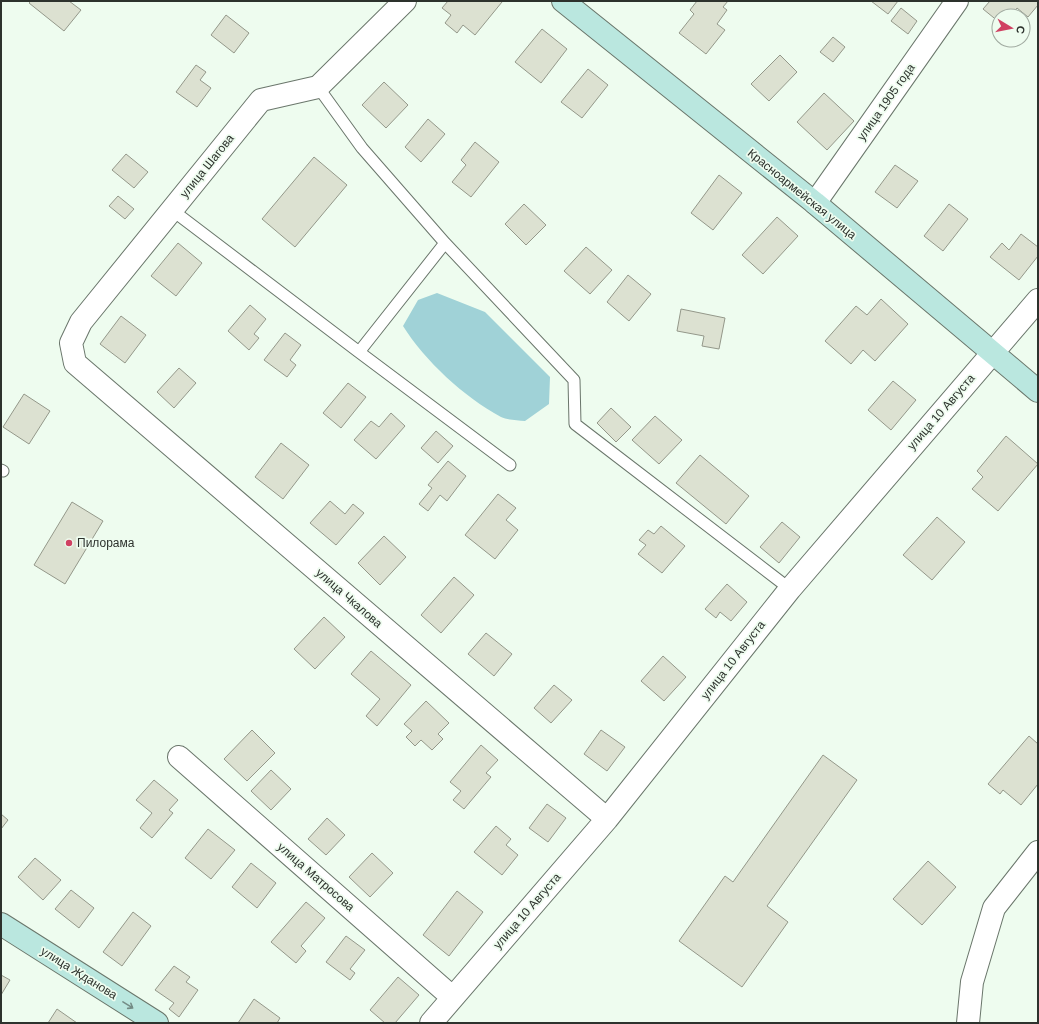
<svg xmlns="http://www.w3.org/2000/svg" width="1039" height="1024" viewBox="0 0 1039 1024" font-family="Helvetica,sans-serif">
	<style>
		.water { fill: #a0d2d7 }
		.building { fill: #dce1d1; stroke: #94988a }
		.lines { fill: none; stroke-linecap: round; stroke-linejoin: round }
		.lane-casing { stroke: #6a766b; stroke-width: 13 }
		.street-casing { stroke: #6a766b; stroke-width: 24 }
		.secondary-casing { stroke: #6a766b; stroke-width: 24 }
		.lane { stroke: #fff; stroke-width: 11 }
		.street { stroke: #fff; stroke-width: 22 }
		.secondary { stroke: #bae7df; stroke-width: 22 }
		.oneway { stroke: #748c86 }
		.poi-dot { fill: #d04162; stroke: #eefcef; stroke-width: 1.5 }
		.labels { text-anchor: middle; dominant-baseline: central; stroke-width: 3.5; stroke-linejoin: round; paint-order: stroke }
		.street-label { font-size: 12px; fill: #2d322d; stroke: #eefcef }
		.poi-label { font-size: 12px; fill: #2d322d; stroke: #eefcef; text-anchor: start }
	</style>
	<rect width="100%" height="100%" fill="#eefcef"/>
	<path class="water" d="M437 293 485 312 550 377 549 404 525 421C517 420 507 420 501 417 464 397 425 361 403 326L418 300Z"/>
	<path class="building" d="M31 1H69L81 10 64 31 29 3Z
		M448 1H501L502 2 475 35 463 25 457 33 445 23 451 15 442 8Z
		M697 1H728L723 7 727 10 717 24 725 30 706 54 679 33 694 14 690 10Z
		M871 1H898L888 14Z
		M990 1H1038V5L1028 17 1017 8 1011 16H999V22L983 9Z
		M901 8 917 21 908 34 891 21Z
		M226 15 249 33 234 53 211 35Z
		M542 29 567 49 541 83 515 62Z
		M833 37 845 47 833 62 820 52Z
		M780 55 797 72 769 101 751 84Z
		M196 65 206 72 200 80 211 88 197 107 176 92Z
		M588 69 608 85 582 118 561 102Z
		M384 82 408 105 386 128 362 105Z
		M824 93 854 121 827 150 797 122Z
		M428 119 445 134 421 162 405 147Z
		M475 142 499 162 471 197 452 182 466 165 461 160Z
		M126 154 148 172 134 188 112 170Z
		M314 157 347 185 295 247 262 219Z
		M895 165 918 181 897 208 875 192Z
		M719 175 742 193 713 230 691 213Z
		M118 196 134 209 125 219 109 206Z
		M524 204 546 225 526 245 505 224Z
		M949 204 968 219 943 251 924 236Z
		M777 217 798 236 763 274 742 255Z
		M1021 234 1038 247V256L1019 280 990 257 1002 243 1009 250Z
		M178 243 202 263 176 296 151 276Z
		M586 247 612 270 590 294 564 271Z
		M628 275 651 294 629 321 607 302Z
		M881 299 908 324 875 361 863 350 851 364 825 341 856 306 867 315Z
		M250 305 266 319 254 334 259 338 249 350 228 331Z
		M681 309 725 318 719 349 702 346 704 336 677 331Z
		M121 316 146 335 125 363 100 344Z
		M285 333 301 345 290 360 296 365 287 377 264 360Z
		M179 368 196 383 174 408 157 392Z
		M893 381 916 400 891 430 868 410Z
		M348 383 366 397 341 428 323 413Z
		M24 394 50 411 29 444 3 427Z
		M611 408 631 427 616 442 597 423Z
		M391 413 405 426 376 459 354 440 371 421 379 427Z
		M655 416 682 440 659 464 632 440Z
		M436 431 453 446 438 463 421 448Z
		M1006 436 1038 464 998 511 972 489 983 477 977 471Z
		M281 443 309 465 283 499 255 477Z
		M700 455 749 496 726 524 676 483Z
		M448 461 466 476 447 501 440 495 428 511 419 504 432 488 428 485Z
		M498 494 516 508 506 520 518 530 495 559 465 535Z
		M330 501 345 514 353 504 364 513 336 545 310 523Z
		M72 502 103 521 65 584 34 565Z
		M937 517 965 542 932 580 903 555Z
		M782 522 800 537 779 563 760 547Z
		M661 526 685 546 662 573 638 554 646 545 639 540 648 530 654 534Z
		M384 536 406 557 380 585 358 563Z
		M454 577 474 595 441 633 421 615Z
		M727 584 747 602 731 621 720 612 716 618 705 609Z
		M324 617 345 637 315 669 294 649Z
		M486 633 512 654 494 676 468 654Z
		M371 651 411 685 377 726 366 716 380 699 351 674Z
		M663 656 686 677 664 701 641 681Z
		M554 685 572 700 551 723 534 708Z
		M426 701 449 723 438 734 443 739 432 750 421 740 415 746 406 737 412 731 404 724Z
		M252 730 275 753 247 781 224 759Z
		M601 730 625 747 607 771 584 754Z
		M1029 736 1038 744V784L1021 805 1003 790 1000 794 988 784Z
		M481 745 498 760 486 773 491 777 464 809 453 800 461 791 450 782Z
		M823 755 857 780 767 906 788 922 742 987 679 941 725 876 733 882Z
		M271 770 291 789 271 810 251 791Z
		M154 780 178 800 169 810 173 813 152 838 140 828 152 813 136 800Z
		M547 804 566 818 548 842 529 828Z
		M1 814 8 820 1 829Z
		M327 818 345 835 326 855 308 839Z
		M496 826 511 839 506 845 518 855 502 875 474 852Z
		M208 829 235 850 211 879 185 858Z
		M372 853 393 873 370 897 349 877Z
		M35 858 61 880 43 900 18 877Z
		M928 861 956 887 922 925 893 899Z
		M251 863 276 883 257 908 232 887Z
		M71 890 94 908 79 928 55 909Z
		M457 891 483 912 449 956 423 935Z
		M306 902 325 918 301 946 306 951 296 963 271 942Z
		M133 912 151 926 122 966 103 952Z
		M346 936 365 950 350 969 355 973 350 980 326 962Z
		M174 966 190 977 186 982 198 990 179 1017 169 1009 174 1003 155 990Z
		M1 975 10 980 1 995Z
		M398 977 419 995 395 1023H385L370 1010Z
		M254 999 280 1018 277 1023H238Z
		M57 1009 77 1023H48Z"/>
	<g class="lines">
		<g class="lane-casing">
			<path id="lane" d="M318 87 362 148 445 243 574 380 575 424 790 589
				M172 210 359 352 445 243
				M359 352 510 465
				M1 470 3 471"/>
		</g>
		<g class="street-casing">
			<path id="street" d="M405 1 318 87 261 100 81 322 71 343 75 363 607 819
				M815 203 957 1
				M179 757 452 997
				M431 1023 607 819 790 589 1038 300
				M968 1023 972 982 994 908 1038 852"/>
		</g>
		<g class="secondary-casing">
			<path id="secondary" d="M563 1 815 203 1038 391
				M1 924 157 1023"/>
		</g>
		<use href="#lane" class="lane"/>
		<use href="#street" class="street"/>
		<use href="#secondary" class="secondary"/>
	</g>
	<defs><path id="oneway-shaft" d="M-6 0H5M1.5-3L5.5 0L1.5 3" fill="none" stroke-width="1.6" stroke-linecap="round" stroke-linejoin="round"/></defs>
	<use class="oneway" href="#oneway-shaft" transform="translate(128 1005) rotate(32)"/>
	<circle class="poi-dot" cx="69" cy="543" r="4"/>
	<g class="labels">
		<g class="street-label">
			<text transform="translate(886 102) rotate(-55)">улица 1905 года</text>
			<text transform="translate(207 166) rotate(-51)">улица Шагова</text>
			<text transform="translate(802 194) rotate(39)">Красноармейская улица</text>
			<text transform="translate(941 412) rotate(-49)">улица 10 Августа</text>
			<text transform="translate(349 598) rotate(41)">улица Чкалова</text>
			<text transform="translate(733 660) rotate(-52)">улица 10 Августа</text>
			<text transform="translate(316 877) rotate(41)">улица Матросова</text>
			<text transform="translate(527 911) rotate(-49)">улица 10 Августа</text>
			<text transform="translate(79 973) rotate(32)">улица Жданова</text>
		</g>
		<g class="poi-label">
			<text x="77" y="543">Пилорама</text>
		</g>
	</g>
	<rect width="1039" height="1024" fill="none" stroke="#2d322d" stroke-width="4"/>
	<g transform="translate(1011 28) rotate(100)"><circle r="19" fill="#eefcef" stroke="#a1aba1"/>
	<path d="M0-3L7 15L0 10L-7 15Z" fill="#d04162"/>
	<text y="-6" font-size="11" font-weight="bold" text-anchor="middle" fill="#2d322d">С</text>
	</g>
</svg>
